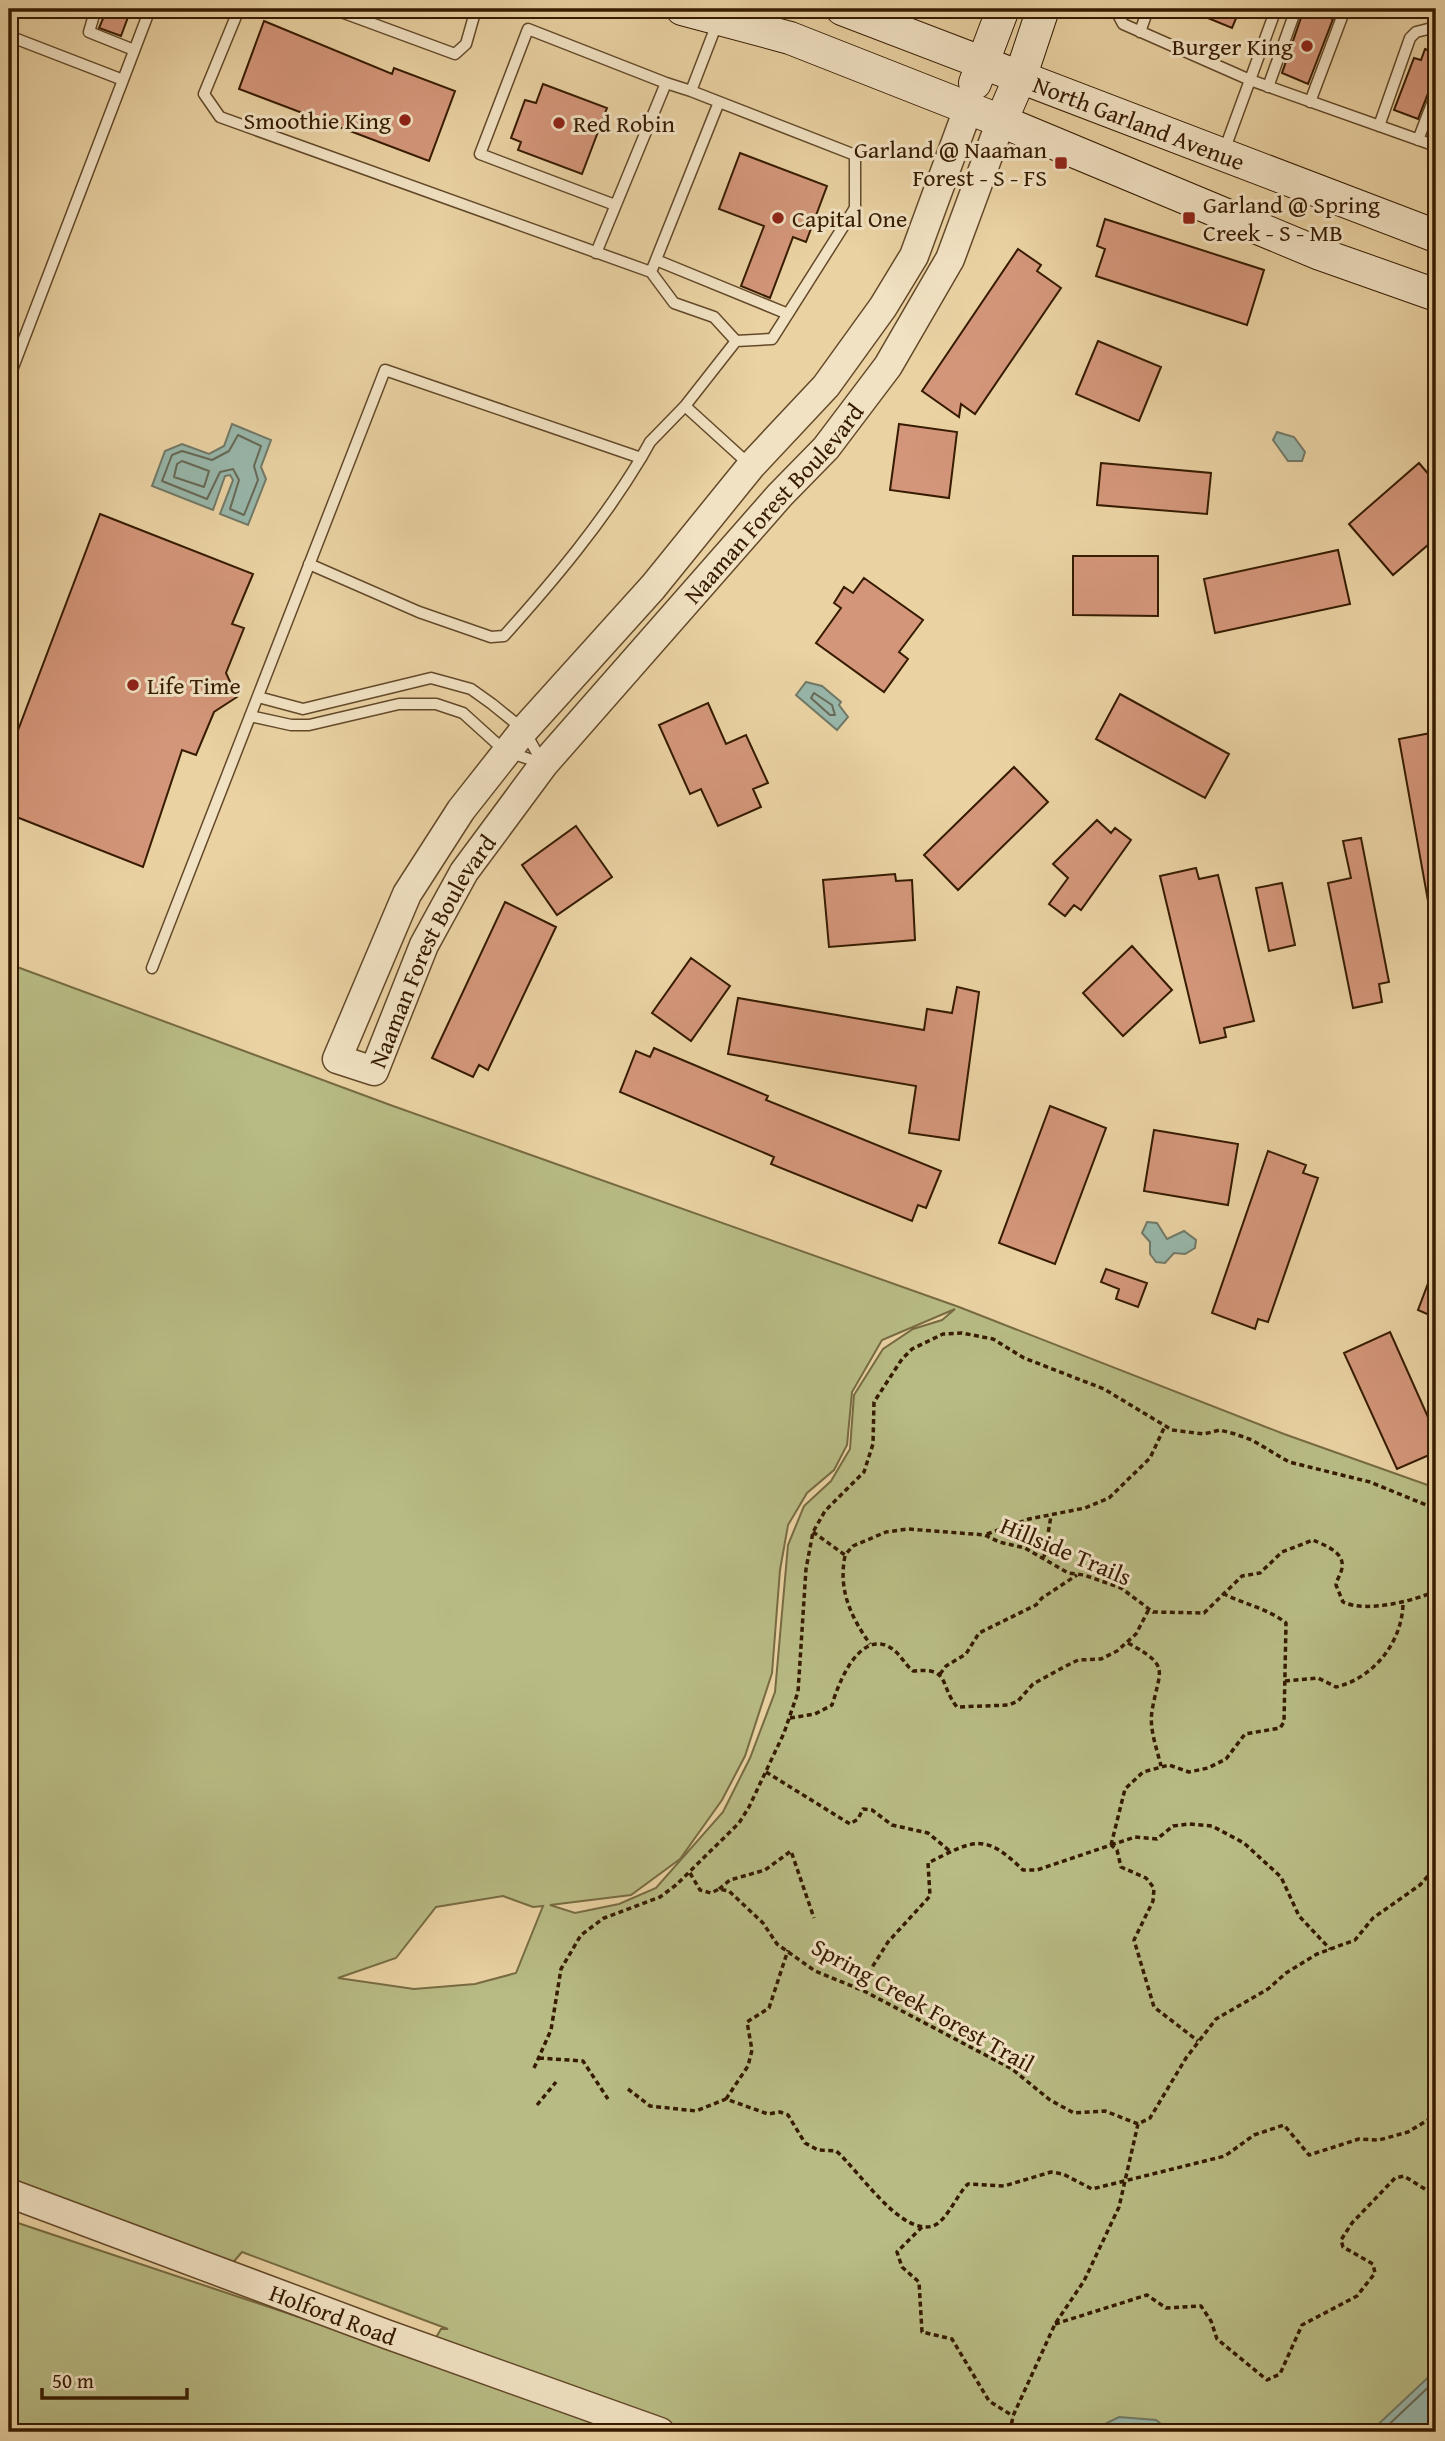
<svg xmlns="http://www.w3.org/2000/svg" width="1445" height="2441" viewBox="0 0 1445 2441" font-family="'Gentium Book Plus',serif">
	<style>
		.green { fill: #b8bb84; stroke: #776b42; stroke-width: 2; fill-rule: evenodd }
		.water { fill: #98b7ab; stroke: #717967; stroke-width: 2 }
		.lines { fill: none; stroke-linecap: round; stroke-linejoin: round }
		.shore { stroke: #676956; stroke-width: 2 }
		.building { fill: #d4967a; stroke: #361b00; stroke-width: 2 }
		.service-casing { stroke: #634929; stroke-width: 13 }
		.tertiary-casing { stroke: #634929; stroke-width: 31 }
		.secondary-casing { stroke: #361b00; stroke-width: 34 }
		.path { stroke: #361b00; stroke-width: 3.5; stroke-dasharray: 5 3.5; stroke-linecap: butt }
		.service { stroke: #f1e2c3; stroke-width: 10 }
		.tertiary { stroke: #f1e2c3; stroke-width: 28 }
		.secondary { stroke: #f1e2c3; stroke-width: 32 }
		.poi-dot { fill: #8f2418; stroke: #f1e2c3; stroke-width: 2.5 }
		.labels { text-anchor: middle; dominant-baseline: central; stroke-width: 6; stroke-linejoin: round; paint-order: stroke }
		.poi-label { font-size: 24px; fill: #361b00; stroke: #f1e2c3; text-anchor: start }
		.street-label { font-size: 24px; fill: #361b00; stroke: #f1e2c3 }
	</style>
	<rect width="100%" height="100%" fill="#ead2a3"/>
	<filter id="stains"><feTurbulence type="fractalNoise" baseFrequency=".00286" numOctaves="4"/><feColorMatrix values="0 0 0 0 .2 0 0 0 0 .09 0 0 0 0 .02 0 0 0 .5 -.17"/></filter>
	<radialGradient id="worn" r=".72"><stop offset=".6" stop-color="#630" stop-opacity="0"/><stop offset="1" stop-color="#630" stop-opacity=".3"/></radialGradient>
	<path class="green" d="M9 964 393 1106 959 1307 1284 1434 1436 1488V2432H692L434 2341 441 2329H448L242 2252 230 2266 9 2181ZM955 1309 942 1320 913 1329 883 1349 854 1395 850 1449 831 1481 804 1506 788 1545 775 1692 750 1758 723 1812 656 1888 619 1904 575 1913 550 1905 631 1895 680 1859 722 1800 745 1756 772 1673 780 1570 788 1525 807 1493 834 1470 847 1445 852 1392 882 1340ZM503 1896 533 1907 543 1906 516 1973 475 1984 414 1989 338 1978 396 1958 436 1907Z
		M9 2220 439 2364 619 2432H9Z"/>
	<path class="water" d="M232 424 271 440 261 467 266 479 248 525 220 514 233 480 230 475 225 476 213 510 152 486 165 451 182 444 209 454 224 446Z
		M1277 432 1294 437 1305 452 1302 461H1288L1273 440Z
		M806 682 822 686 841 702 839 705 848 717 837 730 796 695Z
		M1147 1222 1157 1223 1167 1239 1184 1231 1196 1240 1195 1248 1185 1254 1174 1253 1165 1263 1156 1262 1150 1254V1242L1142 1233Z
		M1436 2370V2432H1370Z
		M1119 2417 1156 2420 1171 2432H1089Z"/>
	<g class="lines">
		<path class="shore" d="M238 435 261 446 254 466 258 480 244 515 230 509 239 480 233 469 220 472 207 499 162 481 172 455 182 451 212 460 229 451Z
			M182 461 209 471 204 487 174 477 177 464Z
			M814 693 832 705 835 715H830L811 698Z
			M1381 2432 1436 2380"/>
	</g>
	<path class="building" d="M107 9H131L121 36 99 28Z
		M1186 9H1240L1232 28Z
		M1304 9 1333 19 1308 84 1282 73Z
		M264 21 392 74 394 68 455 91 429 161 239 89Z
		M1425 49 1436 54V73L1418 119 1394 110 1414 58 1421 60Z
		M543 84 607 108 582 174 518 150 521 142 511 138 525 100 536 103Z
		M740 153 827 186 806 242 793 237 770 298 741 286 764 226 719 209Z
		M1105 219 1264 270 1247 325 1096 276 1105 249 1097 246Z
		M1018 249 1041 265 1037 271 1061 288 975 414 961 404 959 417 922 391Z
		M1098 341 1161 367 1139 421 1076 394Z
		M899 424 957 432 949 498 890 490Z
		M1101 463 1211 473 1207 514 1097 505Z
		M1419 463 1436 483V538L1393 575 1349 524Z
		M100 514 253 574 232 624 244 628 226 673 237 697 214 712 196 755 182 750 143 867 9 814V754Z
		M1338 550 1350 604 1215 633 1204 579Z
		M1073 556H1158V616L1073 615Z
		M864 578 923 620 899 652 908 659 884 692 816 643 841 608 834 603 844 587 853 593Z
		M1120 694 1229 754 1205 798 1096 739Z
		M708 703 726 744 746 735 768 783 753 789 761 807 718 826 701 789 690 794 659 725Z
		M1436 732V900L1428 901 1399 739Z
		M1014 767 1048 802 958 890 924 855Z
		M1097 820 1111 833 1115 828 1131 840 1081 910 1074 905 1065 916 1049 904 1068 878 1053 864Z
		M576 826 612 877 557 915 522 865Z
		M1361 838 1389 982 1379 984 1382 1002 1353 1008 1328 883 1351 878 1343 841Z
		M1196 868 1199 879 1218 875 1254 1021 1224 1028 1226 1037 1200 1043 1160 876Z
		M895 874 896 881 912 880 915 940 829 947 823 880Z
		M1282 883 1295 945 1269 951 1256 888Z
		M505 902 556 927 488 1070 479 1065 473 1077 432 1058Z
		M1132 946 1172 990 1123 1036 1083 993Z
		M691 958 730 986 691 1041 652 1013Z
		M957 987 979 992 959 1140 909 1133 916 1086 728 1054 738 998 924 1030 927 1009 952 1013Z
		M654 1048 768 1096 766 1100 941 1171 926 1208 918 1205 912 1221 771 1164 774 1157 620 1092 636 1051 650 1057Z
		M1050 1106 1106 1128 1055 1264 999 1243Z
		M1154 1130 1238 1144 1228 1205 1144 1191Z
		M1268 1151 1306 1165 1303 1173 1318 1178 1268 1322 1258 1319 1255 1329 1212 1313Z
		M1435 1265H1436V1318L1418 1310Z
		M1106 1269 1147 1283 1138 1307 1116 1299 1119 1289 1101 1282Z
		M1390 1332 1436 1435V1452L1397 1469 1344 1353Z"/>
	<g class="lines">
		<g class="service-casing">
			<path id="service" d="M77 9 94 15 89 32 134 50
				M239 9 204 94 220 117 651 272 674 303 714 317 736 341 772 339 855 208V155L691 91 718 21
				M333 9 455 54 466 44 476 9
				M1115 9 1123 24 1250 80 1436 146
				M1140 32 1148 9
				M9 36 123 80 150 9
				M1268 87 1296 9
				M1310 102 1345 9
				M1379 126 1410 38 1416 32 1436 27
				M1418 140 1436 93
				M1224 151 1276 9
				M615 205 480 154 528 29 666 83
				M596 253 666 83 691 91
				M656 260 788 314
				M651 272 719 102
				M736 341 685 406 751 466
				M9 378 123 80
				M641 458 650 442 685 406
				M258 697 303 709 431 678 471 689 492 704 524 730 542 762
				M250 716 291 725H309L399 704H436L463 713 505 751 541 763
				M152 968 385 370 641 458C602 523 555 579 504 636L491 637 419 612 309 564"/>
		</g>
		<g class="tertiary-casing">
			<g id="tertiary">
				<path id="s1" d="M968 109 914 256 883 307 826 386 751 466 653 587 524 730 461 810 407 894 337 1059 374 1071 424 945 464 872 544 764 780 495 826 448 888 366 950 259 1001 121"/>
				<path id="s2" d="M9 2193 386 2334 660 2432"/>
			</g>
		</g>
		<g class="secondary-casing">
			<g id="secondary">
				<path d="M682 9 790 38 1001 121 1320 254 1436 295"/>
				<path id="s3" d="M842 9 1436 236"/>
				<path d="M975 83 1003 9"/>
				<path d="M1001 121 1021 75 1043 9"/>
			</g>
		</g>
		<path class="path" d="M813 1532 845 1555 853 1546 886 1532 908 1529 985 1535 999 1542 1025 1548 1068 1573 1084 1575 1121 1588 1153 1612 1204 1613 1242 1576 1260 1573 1282 1552 1313 1540C1324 1545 1345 1552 1342 1568 1341 1574 1337 1579 1336 1585L1343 1602C1367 1613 1413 1601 1436 1591
			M987 1534 1029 1519 1085 1508 1109 1498 1150 1458 1165 1426
			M845 1556C838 1590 851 1617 870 1644
			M1044 1557 1051 1516
			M1128 1643C1172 1667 1159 1669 1152 1711 1149 1729 1157 1749 1161 1766
			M940 1674 946 1666 966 1654 979 1633 1036 1605 1042 1598 1077 1575
			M1285 1681 1318 1678 1336 1687C1374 1678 1402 1642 1403 1604
			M790 1718 815 1714 832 1705C838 1684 857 1636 885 1645 899 1650 903 1663 913 1671 951 1667 939 1685 957 1707L1009 1705 1018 1701 1033 1684 1064 1667 1078 1660 1101 1659 1117 1651 1136 1634 1149 1609
			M766 1772 850 1824 858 1819 863 1809 872 1810 892 1825 928 1833 951 1852
			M1111 1845 1125 1789 1143 1772 1169 1765 1189 1772 1208 1768 1226 1759 1245 1734 1280 1728 1284 1722 1286 1623C1269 1609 1244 1604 1224 1594
			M1111 1845 1135 1837 1157 1839 1173 1826 1189 1824 1212 1826 1244 1843 1281 1877 1299 1916 1330 1949
			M690 1873 700 1890 711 1893 719 1889 729 1891 763 1923 777 1944 815 1971 864 1991 1012 2069 1050 2100 1074 2113 1105 2111 1138 2124 1150 2118 1186 2058 1216 2019 1268 1989 1286 1973 1317 1954 1355 1940 1373 1918 1420 1885 1436 1867
			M719 1889 730 1880 765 1870 791 1851 814 1918
			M859 1988 888 1942 930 1896 928 1863C974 1840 984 1832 1023 1870H1037L1111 1845 1117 1850 1121 1867 1146 1878 1154 1888 1153 1901 1134 1940 1154 2007 1198 2041
			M539 2058 583 2061 608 2099
			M534 2068 551 2030 561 1969 581 1935 604 1918 660 1897 676 1885 739 1823 749 1807 784 1733 798 1692 806 1569 813 1532 825 1511 864 1472 873 1444 874 1402 902 1359 912 1349 943 1334 962 1333 993 1339 1024 1358 1104 1389 1172 1430 1204 1434 1220 1430 1235 1434 1252 1440 1289 1462 1370 1482 1436 1509
			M628 2089 650 2106 696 2111 726 2099 768 2114 780 2112 788 2115 805 2143 818 2150 836 2151C858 2169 900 2236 933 2226 947 2221 957 2194 968 2184L1004 2186 1051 2172 1063 2174 1092 2189 1225 2156 1254 2135 1284 2125 1309 2155 1359 2139 1379 2140 1408 2132 1436 2115
			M726 2099 748 2066 752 2050 747 2022 769 2008 788 1950
			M537 2105 556 2082
			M922 2227 897 2252 902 2267 919 2282 922 2332 952 2339 989 2401 1013 2416
			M1055 2324 1147 2295 1166 2308 1201 2306 1211 2321 1217 2339 1267 2380 1280 2374 1302 2325 1357 2296 1375 2273 1373 2264 1343 2247 1341 2240 1352 2223 1395 2178 1404 2176 1436 2196
			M1010 2432 1013 2416 1055 2324 1084 2281 1119 2207 1138 2124"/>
		<use href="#service" class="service"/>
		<use href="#tertiary" class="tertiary"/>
		<use href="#secondary" class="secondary"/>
	</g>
	<g class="poi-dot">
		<circle cx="1307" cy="46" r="7"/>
		<circle cx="405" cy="120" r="7"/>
		<circle cx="559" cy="123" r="7"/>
		<rect x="1054" y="156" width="14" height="14" rx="3.5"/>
		<circle cx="778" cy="218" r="7"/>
		<rect x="1182" y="211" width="14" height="14" rx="3.5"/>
		<circle cx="133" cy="685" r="7"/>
	</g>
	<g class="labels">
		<g class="poi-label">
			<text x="1293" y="46" text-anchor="end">Burger King</text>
			<text x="391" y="120" text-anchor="end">Smoothie King</text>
			<text x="573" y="123">Red Robin</text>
			<text x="1047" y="149" text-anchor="end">Garland @ Naaman<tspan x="1047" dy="28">Forest - S - FS</tspan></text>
			<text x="1203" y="204">Garland @ Spring<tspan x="1203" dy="28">Creek - S - MB</tspan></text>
			<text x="792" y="218">Capital One</text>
			<text x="147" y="685">Life Time</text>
		</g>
		<g class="street-label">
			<text stroke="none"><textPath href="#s3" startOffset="318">North Garland Avenue</textPath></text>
			<text stroke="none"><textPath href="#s1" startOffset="1892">Naaman Forest Boulevard</textPath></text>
			<text stroke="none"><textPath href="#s1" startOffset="1325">Naaman Forest Boulevard</textPath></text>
			<text transform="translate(1066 1551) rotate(23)">Hillside Trails</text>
			<text transform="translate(923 2005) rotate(29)">Spring Creek Forest Trail</text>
			<text stroke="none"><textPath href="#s2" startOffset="346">Holford Road</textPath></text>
		</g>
	</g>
	<rect width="1445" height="2441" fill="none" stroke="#ead2a3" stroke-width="35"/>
	<rect x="10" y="10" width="1424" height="2420" fill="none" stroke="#361b00" stroke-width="3.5"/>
	<rect x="18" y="18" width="1410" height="2406" fill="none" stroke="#361b00" stroke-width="2"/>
	<path d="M42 2388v10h145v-10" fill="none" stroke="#361b00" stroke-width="3.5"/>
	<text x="52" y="2388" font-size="21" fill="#361b00" stroke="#f1e2c3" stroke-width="5" paint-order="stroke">50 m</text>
	<rect width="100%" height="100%" filter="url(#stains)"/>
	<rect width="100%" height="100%" fill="url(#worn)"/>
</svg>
